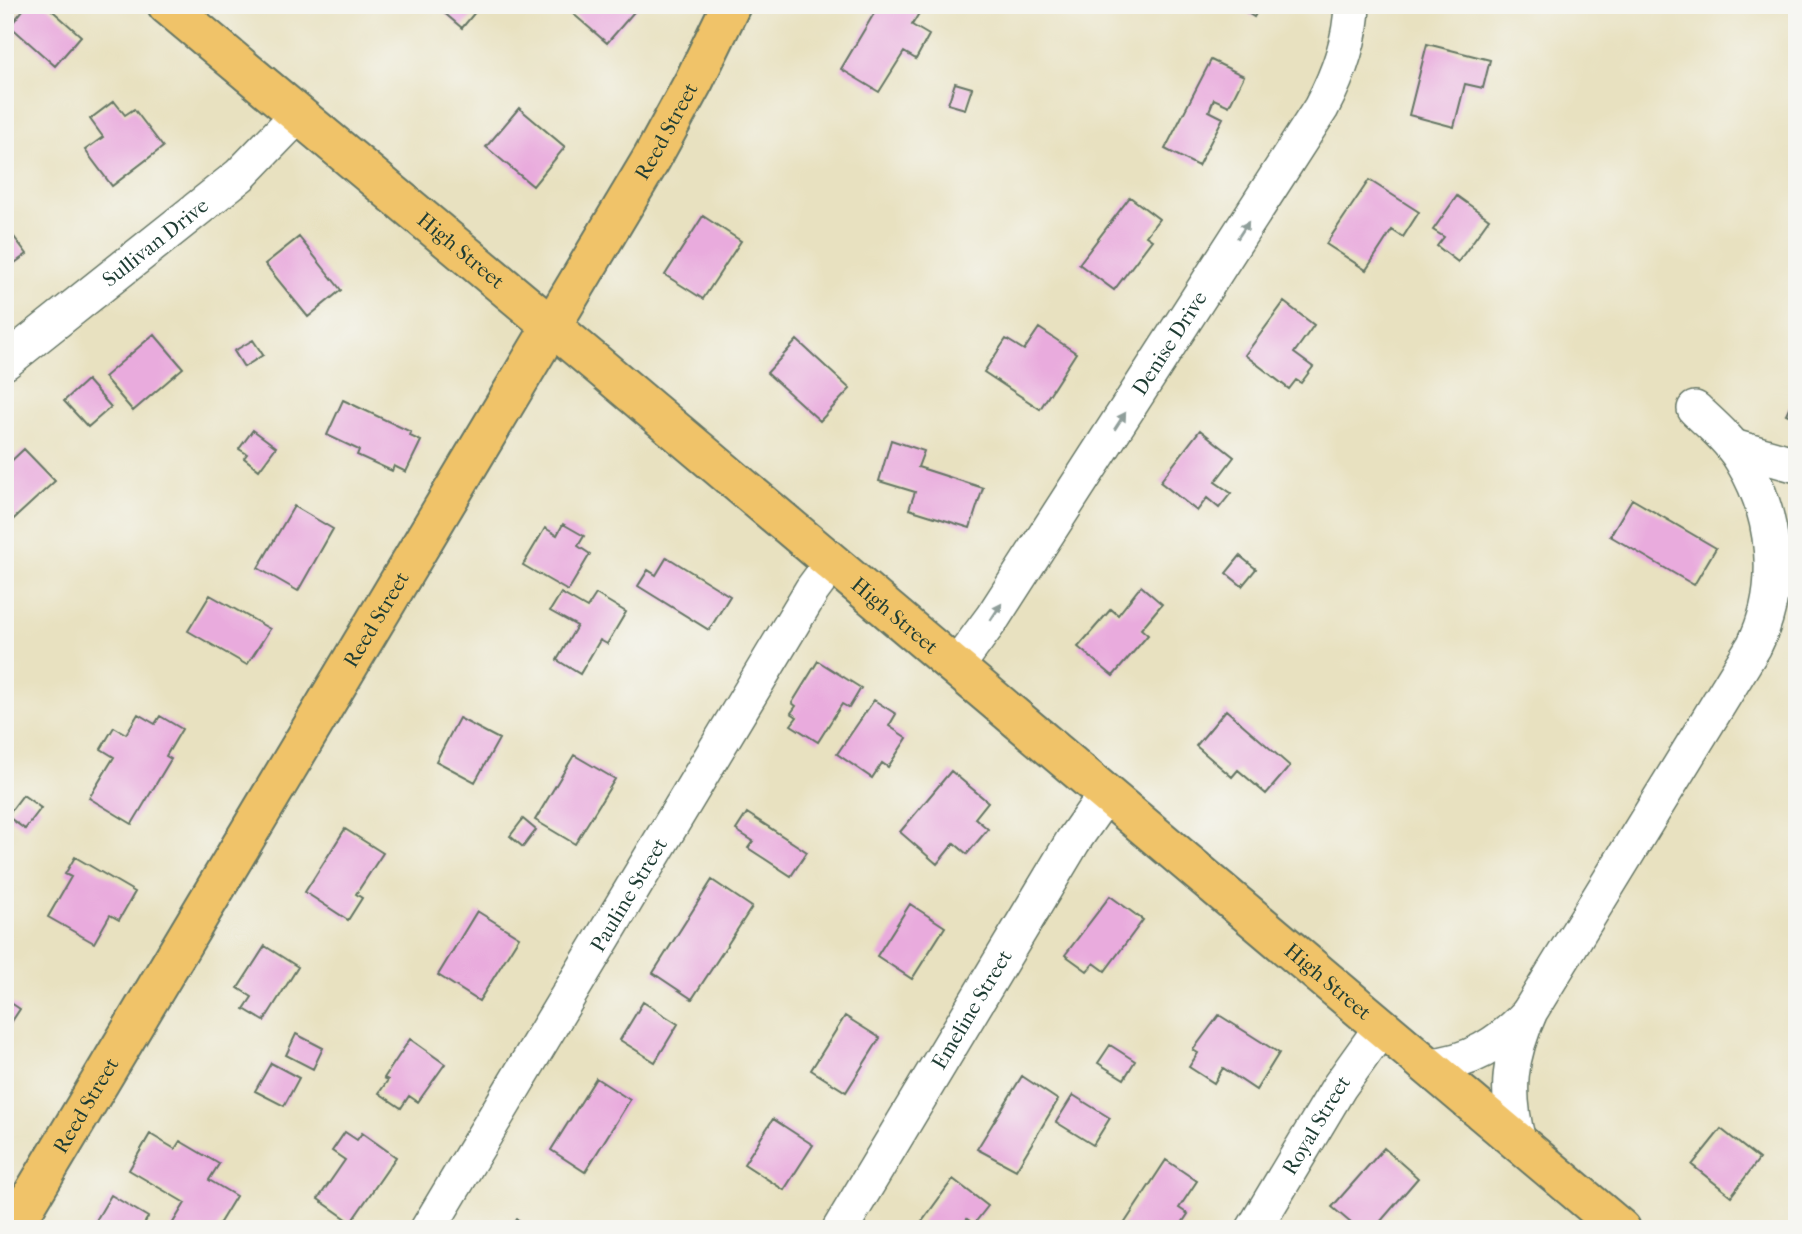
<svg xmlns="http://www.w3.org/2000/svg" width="1802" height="1234" viewBox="0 0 1802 1234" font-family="'IM FELL French Canon',serif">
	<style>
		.building { fill: #e9abdd }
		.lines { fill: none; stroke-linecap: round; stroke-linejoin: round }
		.minor-casing { stroke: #657665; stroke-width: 38 }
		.major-casing { stroke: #657665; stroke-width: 42 }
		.minor { stroke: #fff; stroke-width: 35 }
		.major { stroke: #f0c369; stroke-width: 38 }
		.oneway { fill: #8f9e9a }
		.labels { text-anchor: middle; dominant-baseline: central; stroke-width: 5; stroke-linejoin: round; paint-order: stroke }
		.street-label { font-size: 21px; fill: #1f3d34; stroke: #f6f6f2 }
	</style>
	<rect width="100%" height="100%" fill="#f6f6f2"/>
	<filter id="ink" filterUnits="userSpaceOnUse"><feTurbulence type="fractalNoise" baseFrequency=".0143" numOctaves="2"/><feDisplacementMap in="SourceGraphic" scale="14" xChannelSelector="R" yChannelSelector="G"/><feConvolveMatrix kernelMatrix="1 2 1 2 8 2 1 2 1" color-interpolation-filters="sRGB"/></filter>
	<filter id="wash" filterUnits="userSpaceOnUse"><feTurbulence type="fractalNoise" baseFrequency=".00686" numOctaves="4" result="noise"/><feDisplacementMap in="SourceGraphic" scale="28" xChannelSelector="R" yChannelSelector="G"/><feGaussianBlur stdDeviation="1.57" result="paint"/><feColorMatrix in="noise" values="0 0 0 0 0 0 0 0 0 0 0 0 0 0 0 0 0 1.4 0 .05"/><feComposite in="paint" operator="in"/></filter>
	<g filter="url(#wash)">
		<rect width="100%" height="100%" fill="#e8e1c0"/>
		<g id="blocks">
			<path class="building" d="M27 5H46L81 36 55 66 10 26Z
				M435 5H481L462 28Z
				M577 5H640L607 43 571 12Z
				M879 5H924L912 25 929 35 916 59 904 52 879 92 841 69Z
				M1235 5H1261L1254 17Z
				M1427 44 1490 60 1483 88 1465 84 1454 127 1409 115Z
				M1211 60 1244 76 1229 106 1214 99 1209 111 1223 118 1198 166 1165 149Z
				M955 83 972 88 965 109 948 104Z
				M114 101 125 115 134 109 163 147 112 186 85 150 103 137 90 119Z
				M519 108 565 147 533 186 486 147Z
				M1369 180 1419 212 1403 237 1392 230 1366 270 1326 244Z
				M1457 196 1489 219 1458 262 1437 246 1444 237 1433 230Z
				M1130 197 1159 219 1146 236 1152 240 1114 290 1079 264Z
				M703 216 741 241 703 299 665 275Z
				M5 225 27 254 5 270Z
				M299 237 341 290 308 317 265 264Z
				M1284 302 1314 325 1294 353 1313 367 1301 383 1296 380 1289 389 1245 355Z
				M1039 328 1076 353 1040 409 984 372 1006 339 1024 350Z
				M154 334 183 368 133 411 104 377Z
				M253 340 263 355 244 367 234 351Z
				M797 340 850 389 820 421 767 373Z
				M87 380 111 407 88 427 64 401Z
				M1797 390V419L1786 414Z
				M343 400 411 432 410 436 421 441 406 472 394 466 392 471 357 455 359 450 327 435Z
				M253 430 276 447 259 470 244 458 247 454 239 449Z
				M1200 430 1234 457 1215 482 1231 493 1219 508 1207 498 1197 511 1160 482Z
				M891 440 924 451 918 467 983 488 970 528 909 509 915 492 879 481Z
				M24 449 55 481 5 527V467Z
				M1632 499 1716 548 1694 585 1610 536Z
				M294 506 333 529 298 591 258 568Z
				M563 524 584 536 578 546 590 554 568 591 523 565 545 528 557 535Z
				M1240 556 1256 569 1242 586 1226 573Z
				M667 557 730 596 709 630 638 586 648 570 656 575Z
				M1141 586 1162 604 1141 629 1148 635 1113 676 1078 647 1111 609 1118 615Z
				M561 593 587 608 596 594 626 612 607 644 600 640 580 674 557 660 577 626 550 611Z
				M210 595 270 629 247 665 188 631Z
				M818 661 861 688 849 708 842 704 818 742 791 725 797 717 791 713 796 706 792 703Z
				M874 700 896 714 889 726 907 738 888 767 882 763 872 778 837 754Z
				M1226 710 1290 766 1266 794 1238 770 1232 777 1196 746Z
				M138 714 155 724 160 716 182 729 166 756 171 759 132 824 89 798 114 757 101 749 114 727 126 734Z
				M459 718 499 739 475 782 436 761Z
				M574 755 615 779 575 844 535 820Z
				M951 771 988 802 975 818 988 829 967 854 954 843 937 864 900 832Z
				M23 795 41 808 25 829 7 816Z
				M747 813 807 852 791 876 748 848 753 841 736 830Z
				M523 819 536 830 523 847 510 836Z
				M345 829 383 853 356 894 362 898 348 920 305 892Z
				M75 857 135 892 119 920 110 915 94 943 48 917 71 877 65 874Z
				M712 880 752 907 692 999 653 973Z
				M1110 896 1143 920 1105 971 1094 963 1087 971 1065 955Z
				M910 904 945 927 912 979 877 956Z
				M477 911 519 937 479 1001 438 975Z
				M265 946 298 967 264 1021 244 1009 252 997 238 988Z
				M5 999 20 1009 5 1032Z
				M643 1002 678 1024 655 1062 620 1040Z
				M1219 1015 1279 1053 1256 1090 1223 1068 1214 1083 1189 1067 1198 1053 1193 1050Z
				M845 1016 880 1038 846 1092 811 1070Z
				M296 1034 323 1048 313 1069 286 1055Z
				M410 1039 445 1064 418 1102 409 1096 401 1108 379 1093 388 1080 384 1078Z
				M1110 1045 1135 1061 1124 1079 1098 1063Z
				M271 1063 299 1078 284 1106 255 1091Z
				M1022 1076 1058 1100 1016 1170 977 1149Z
				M596 1078 630 1100 585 1172 551 1150Z
				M1073 1095 1110 1118 1093 1145 1056 1122Z
				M773 1119 813 1145 784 1190 744 1164Z
				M1721 1129 1759 1159 1731 1196 1692 1165Z
				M345 1132 357 1140 362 1133 396 1157 351 1222 318 1199 345 1160 332 1151Z
				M150 1134 175 1149 180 1141 219 1164 209 1180 236 1196 216 1229H176L171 1226 185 1203 129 1170Z
				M1384 1148 1418 1178 1374 1229H1358L1332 1207Z
				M1166 1160 1197 1181 1179 1208 1188 1214 1178 1229H1124L1122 1227Z
				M953 1179 988 1206 974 1224 967 1219 960 1229H929L921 1223Z
				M111 1195 148 1217 141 1229H91Z
				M517 1219 532 1229H510Z"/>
		</g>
	</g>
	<g filter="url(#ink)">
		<use href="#blocks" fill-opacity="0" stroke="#657665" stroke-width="2"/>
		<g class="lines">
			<g class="minor-casing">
				<g id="minor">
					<path id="s1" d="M5 362 240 175 298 115"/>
					<path d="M1733 447 1797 465"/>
					<path id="s2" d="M956 667 993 617 1321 108C1338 76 1351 42 1352 5"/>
					<path d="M1428 1066C1469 1063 1500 1044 1528 1014"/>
					<path d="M1518 1141C1505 1092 1509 1057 1530 1011L1754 646C1783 588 1776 515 1742 460 1730 440 1712 425 1695 409"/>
					<path id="s3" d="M428 1229 812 590 832 563"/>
					<path id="s4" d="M840 1229 1073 841 1106 794"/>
					<path id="s5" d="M1254 1229 1339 1087 1382 1027"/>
				</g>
			</g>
			<g class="major-casing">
				<g id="major">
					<path id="s6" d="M167 5 598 365 1621 1229"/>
					<path id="s7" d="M12 1229 652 158 694 81 731 5"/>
				</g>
			</g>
			<use href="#minor" class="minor"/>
			<use href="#major" class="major"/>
		</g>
		<defs><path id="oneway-solid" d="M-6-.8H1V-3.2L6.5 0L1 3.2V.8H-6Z" transform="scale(1.75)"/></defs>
		<g class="oneway">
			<use href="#oneway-solid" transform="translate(1243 230) rotate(-57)"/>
			<use href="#oneway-solid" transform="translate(1120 421) rotate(-57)"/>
			<use href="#oneway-solid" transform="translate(996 612) rotate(-57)"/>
		</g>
	</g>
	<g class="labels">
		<g class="street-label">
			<text stroke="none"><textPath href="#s7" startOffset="1278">Reed Street</textPath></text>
			<text stroke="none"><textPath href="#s1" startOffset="192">Sullivan Drive</textPath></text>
			<text stroke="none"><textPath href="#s6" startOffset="383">High Street</textPath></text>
			<text stroke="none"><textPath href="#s2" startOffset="388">Denise Drive</textPath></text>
			<text stroke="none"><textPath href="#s6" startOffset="950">High Street</textPath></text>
			<text stroke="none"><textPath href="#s7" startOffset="710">Reed Street</textPath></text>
			<text stroke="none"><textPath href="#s3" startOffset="390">Pauline Street</textPath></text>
			<text stroke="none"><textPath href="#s6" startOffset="1517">High Street</textPath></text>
			<text stroke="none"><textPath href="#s4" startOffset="256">Emeline Street</textPath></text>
			<text stroke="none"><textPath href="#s7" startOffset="144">Reed Street</textPath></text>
			<text stroke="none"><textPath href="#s5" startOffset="121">Royal Street</textPath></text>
		</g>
	</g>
	<rect width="1802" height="1234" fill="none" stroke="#f6f6f2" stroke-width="28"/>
</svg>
